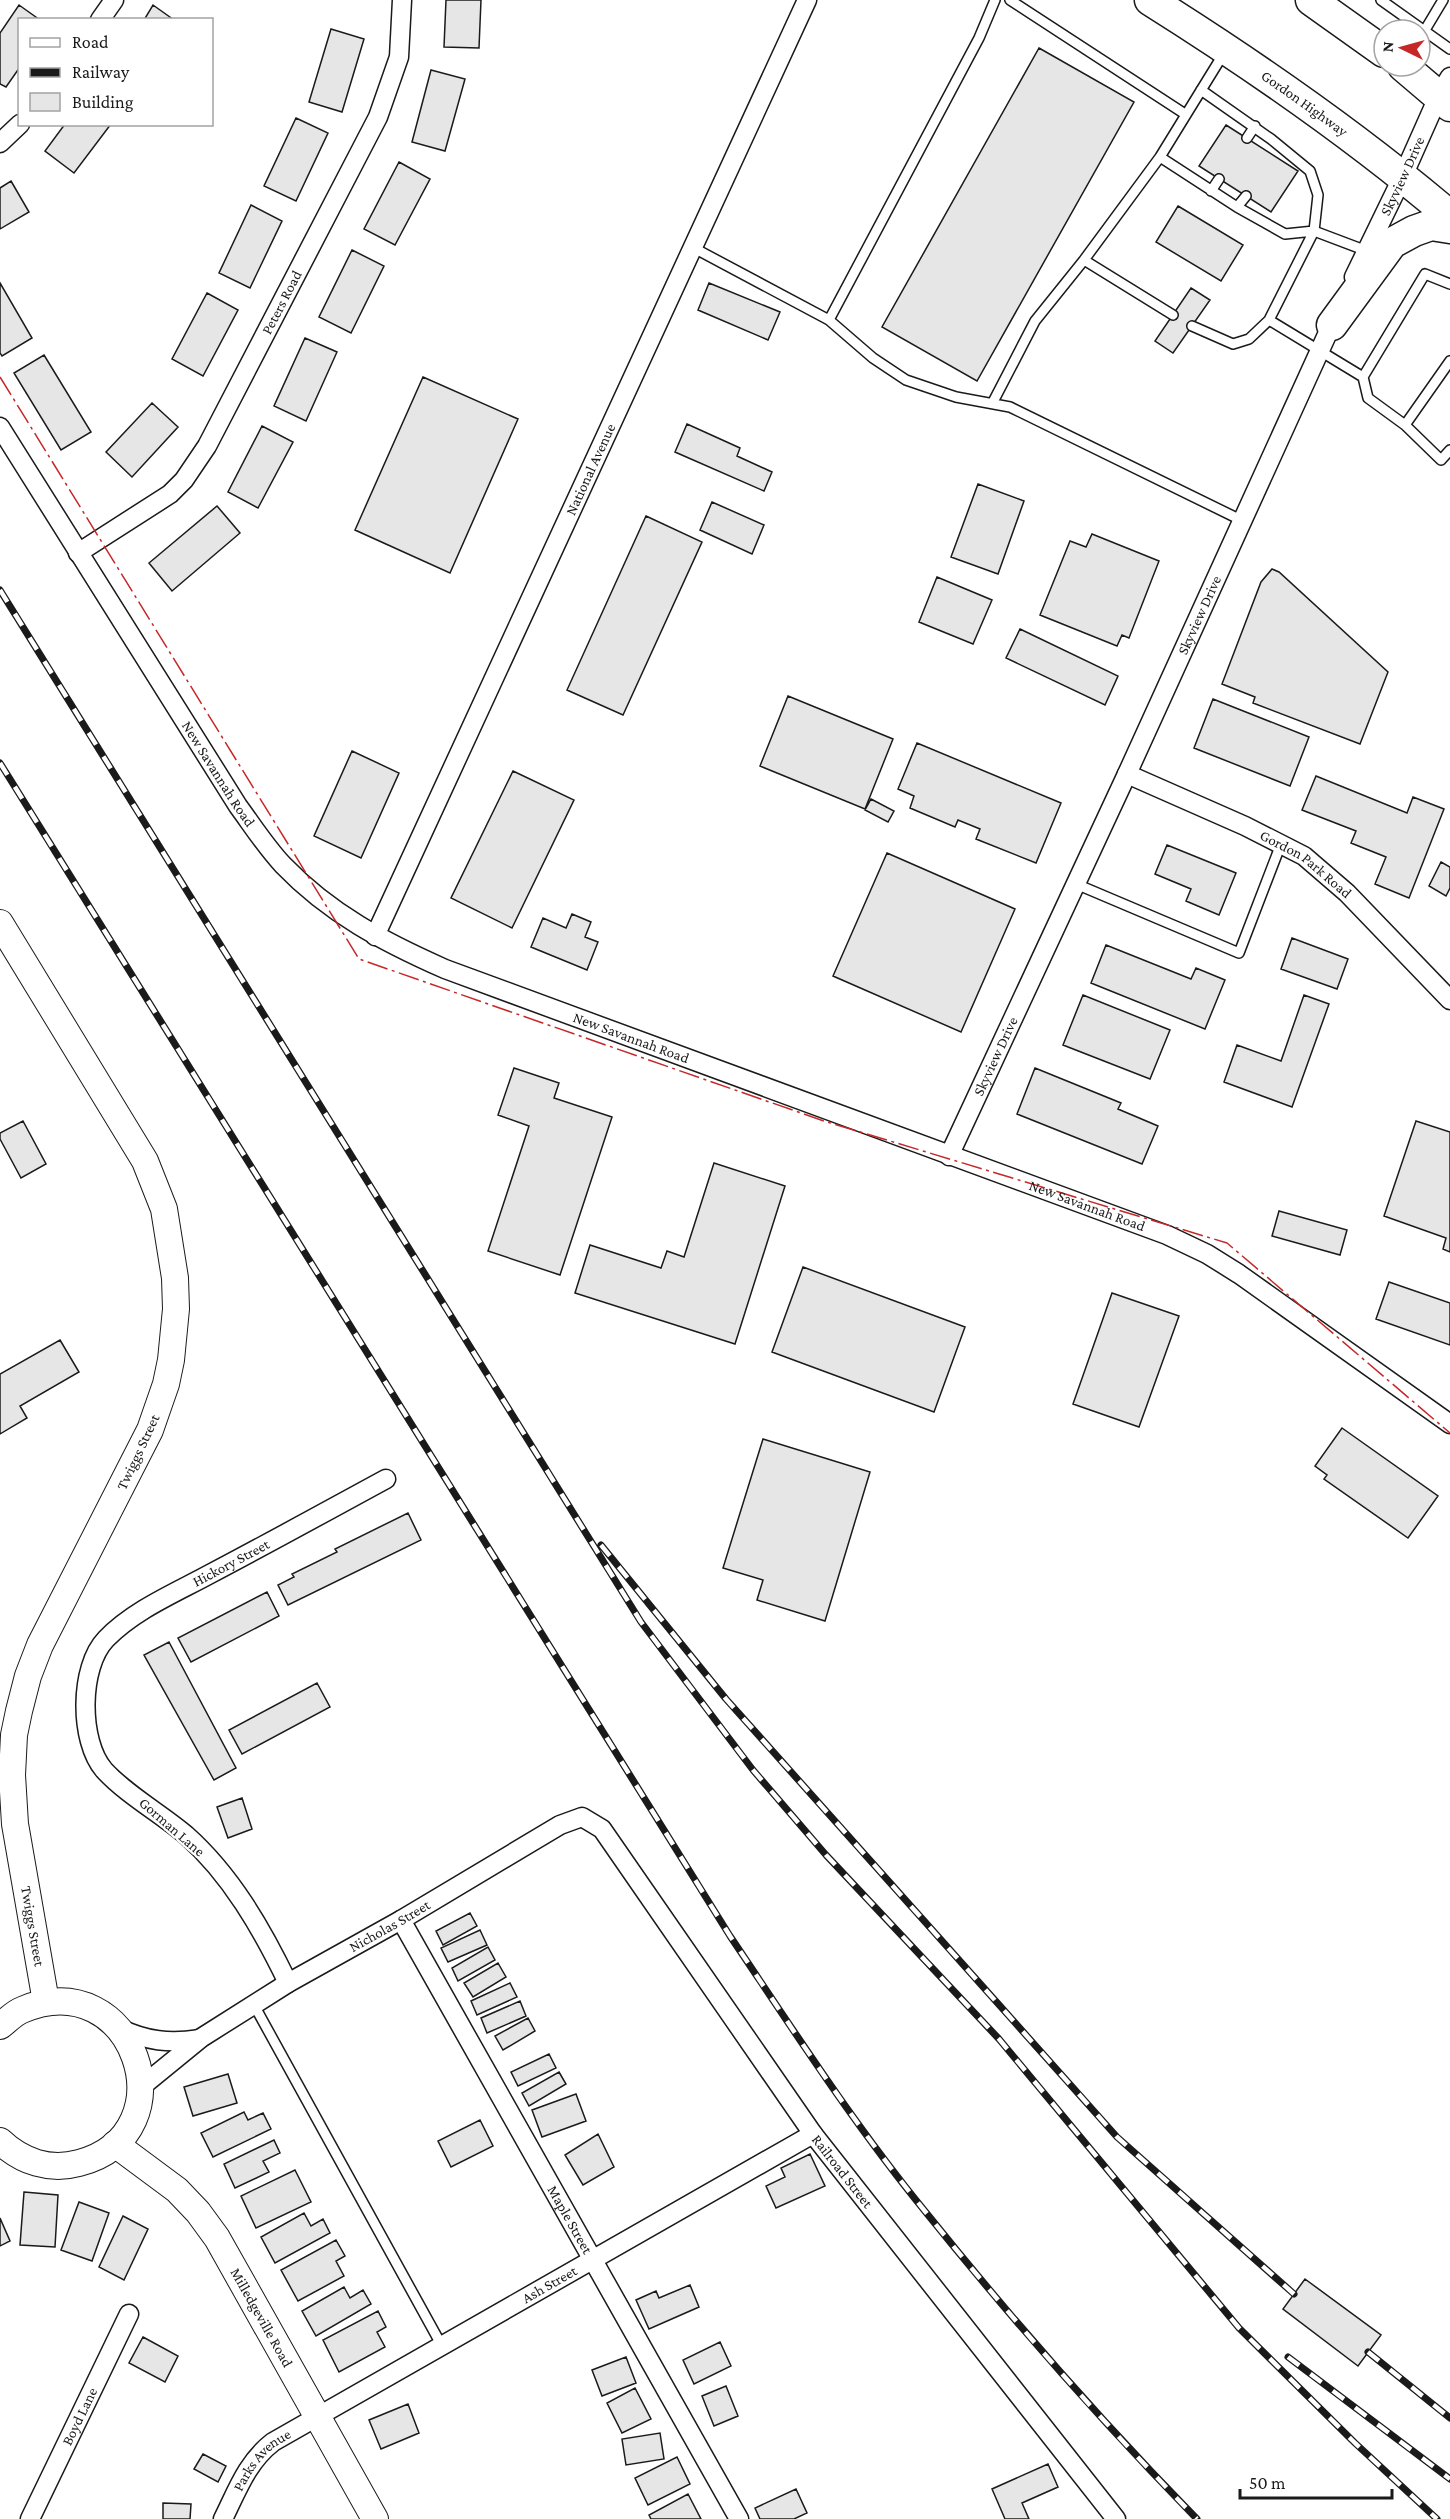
<svg xmlns="http://www.w3.org/2000/svg" width="1450" height="2519" viewBox="0 0 1450 2519" font-family="'Crimson Pro',serif">
	<style>
		.building { fill: #e6e6e6; stroke: #1a1a1a; stroke-width: 1.5 }
		.lines { fill: none; stroke-linecap: round; stroke-linejoin: round }
		.service-casing { stroke: #1a1a1a; stroke-width: 12 }
		.minor-casing { stroke: #1a1a1a; stroke-width: 21 }
		.secondary-casing { stroke: #1a1a1a; stroke-width: 28 }
		.trunk-casing { stroke: #1a1a1a; stroke-width: 33 }
		.service { stroke: #fff; stroke-width: 9 }
		.minor { stroke: #fff; stroke-width: 18 }
		.secondary { stroke: #fff; stroke-width: 26 }
		.trunk { stroke: #fff; stroke-width: 30 }
		.rail-casing { stroke: #1a1a1a; stroke-width: 7 }
		.rail { stroke: #fff; stroke-width: 4.5; stroke-dasharray: 14; stroke-linecap: butt }
		.power { stroke: #c62828; stroke-width: 1.5; stroke-dasharray: 21 4.5 3 4.5; stroke-linecap: butt }
		.labels { text-anchor: middle; dominant-baseline: central; stroke-width: 4.5; stroke-linejoin: round; paint-order: stroke }
		.street-label { font-size: 15px; fill: #1a1a1a; stroke: #fff }
	</style>
	<rect width="100%" height="100%" fill="#fff"/>
	<path class="building" d="M446 0H481L479 48 444 47Z
		M19 5 40 20H20V67L6 87 0 84V33Z
		M153 5 174 20H144Z
		M331 29 364 39 342 112 309 102Z
		M1039 48 1134 102 977 381 882 327Z
		M431 70 465 79 445 151 412 142Z
		M296 118 328 133 296 201 264 186Z
		M65 124H111L74 173 45 151Z
		M1226 125 1298 171 1271 212 1199 166Z
		M399 162 430 179 395 245 364 229Z
		M11 181 29 212 0 229V188Z
		M251 205 282 221 250 288 219 273Z
		M1178 206 1243 245 1221 281 1156 242Z
		M352 250 384 266 351 333 319 317Z
		M0 283 32 338 2 356 0 353Z
		M709 283 780 312 768 340 698 310Z
		M1191 288 1210 300 1173 353 1155 341Z
		M207 293 238 310 203 376 172 359Z
		M305 338 337 352 306 421 274 406Z
		M44 355 91 432 61 450 14 373Z
		M423 377 518 419 450 573 355 530Z
		M152 403 178 427 132 477 106 452Z
		M687 424 740 448 737 456 772 472 764 491 675 452Z
		M262 426 293 442 258 508 228 492Z
		M978 484 1024 501 998 574 951 557Z
		M712 502 764 525 752 554 700 530Z
		M217 506 240 533 172 591 149 563Z
		M646 516 702 542 623 715 567 690Z
		M1092 534 1159 561 1129 638 1122 635 1117 646 1040 615 1070 541 1086 547Z
		M1272 569 1279 572 1388 672 1360 744 1253 703 1255 697 1222 684 1261 582Z
		M937 577 992 600 973 644 919 622Z
		M1020 629 1118 676 1105 705 1006 658Z
		M788 696 893 739 865 809 760 766Z
		M1213 699 1309 737 1290 786 1194 748Z
		M917 743 1061 803 1036 863 976 839 980 829 958 820 955 827 910 808 914 796 898 789Z
		M352 751 399 773 361 858 314 836Z
		M513 771 574 800 512 928 451 898Z
		M1316 776 1407 813 1413 797 1444 809 1409 898 1375 884 1386 857 1351 843 1356 831 1302 810Z
		M871 799 894 811 888 822 865 810Z
		M1167 845 1236 873 1219 915 1186 901 1191 889 1155 874Z
		M887 853 1015 909 961 1032 833 976Z
		M1441 862 1450 867V888L1446 896 1429 886Z
		M572 914 591 922 585 937 598 942 587 970 531 947 543 918 566 928Z
		M1292 938 1348 959 1337 989 1281 969Z
		M1106 945 1191 979 1196 968 1225 980 1205 1029 1091 983Z
		M1083 995 1170 1030 1150 1079 1063 1045Z
		M1304 995 1329 1004 1292 1107 1224 1082 1237 1045 1281 1061Z
		M514 1068 559 1083 554 1098 612 1117 560 1275 488 1251 529 1126 498 1115Z
		M1035 1068 1121 1103 1118 1109 1158 1126 1142 1164 1017 1114Z
		M23 1121 46 1164 21 1178 0 1139V1133Z
		M1416 1121 1450 1132V1252L1443 1249 1446 1238 1384 1216Z
		M714 1163 785 1186 735 1344 575 1293 590 1245 661 1268 667 1251 684 1257Z
		M1279 1211 1347 1230 1340 1255 1272 1236Z
		M803 1267 965 1327 934 1412 772 1352Z
		M1389 1282 1450 1303V1345L1376 1319Z
		M1112 1293 1179 1316 1139 1427 1073 1404Z
		M60 1340 79 1372 20 1406 27 1418 0 1434V1374Z
		M1342 1428 1438 1496 1408 1538 1324 1479 1327 1475 1315 1466Z
		M763 1439 870 1472 825 1621 757 1600 763 1580 723 1568Z
		M408 1513 421 1540 288 1605 278 1585 294 1577 292 1574 337 1552 335 1549Z
		M267 1592 279 1616 191 1662 178 1638Z
		M169 1642 236 1768 214 1780 144 1655Z
		M317 1683 330 1707 242 1754 229 1730Z
		M242 1798 252 1829 228 1838 217 1807Z
		M470 1913 477 1926 443 1945 436 1931Z
		M480 1930 487 1945 448 1962 441 1948Z
		M488 1947 495 1960 458 1981 452 1968Z
		M498 1963 506 1977 473 1997 464 1983Z
		M510 1983 517 1997 477 2015 471 2001Z
		M520 2001 526 2016 487 2033 481 2018Z
		M528 2018 535 2031 503 2050 495 2036Z
		M549 2054 556 2068 518 2086 511 2072Z
		M559 2072 566 2084 529 2106 522 2093Z
		M228 2074 237 2103 193 2116 184 2087Z
		M576 2094 586 2121 542 2137 532 2110Z
		M244 2112 248 2120 263 2113 271 2129 213 2157 201 2133Z
		M480 2120 493 2146 451 2167 438 2141Z
		M598 2134 614 2167 583 2185 565 2155Z
		M274 2140 280 2153 263 2161 269 2172 235 2188 224 2164Z
		M810 2154 825 2186 776 2208 766 2186 785 2177 781 2168Z
		M295 2170 311 2202 256 2228 241 2196Z
		M24 2192 58 2195 55 2247 20 2245Z
		M79 2202 109 2213 92 2261 61 2250Z
		M304 2213 311 2226 323 2219 330 2233 275 2263 261 2237Z
		M123 2216 148 2229 124 2280 99 2267Z
		M0 2218 10 2241 0 2246Z
		M336 2240 345 2256 336 2261 344 2276 298 2301 281 2270Z
		M1305 2279 1381 2335 1358 2366 1283 2309Z
		M690 2285 699 2307 649 2329 636 2300 656 2291 659 2298Z
		M344 2287 350 2298 363 2290 371 2304 316 2336 302 2311Z
		M378 2311 386 2327 377 2332 385 2347 339 2372 323 2340Z
		M143 2337 178 2356 165 2382 129 2363Z
		M720 2342 731 2366 694 2384 683 2360Z
		M626 2357 636 2383 602 2396 592 2370Z
		M726 2386 738 2416 714 2426 702 2396Z
		M635 2388 651 2419 622 2433 607 2403Z
		M408 2404 419 2433 381 2449 369 2420Z
		M660 2433 664 2459 626 2465 622 2439Z
		M203 2454 226 2466 218 2482 194 2469Z
		M677 2457 690 2484 648 2505 635 2478Z
		M1048 2464 1058 2487 1022 2503 1029 2519H1005L992 2489Z
		M796 2489 807 2513 794 2519H760L755 2508Z
		M688 2494 701 2519H651L649 2515Z
		M163 2503 191 2504 190 2519H163Z"/>
	<g class="lines">
		<g class="service-casing">
			<path id="service" d="M1010 0 1185 114
				M1381 0 1450 49
				M1425 30 1443 0
				M1247 138 1255 126
				M1160 157 1237 207 1285 234 1314 231 1367 251
				M1211 191 1219 179
				M1237 207 1246 196
				M692 247 829 320 873 358 906 380 956 397 1010 407 1243 521
				M1173 315 1084 260 1160 157 1224 53
				M829 320 979 38 995 0
				M1269 320 1363 377 1425 274 1450 284
				M1192 326 1233 344 1249 339 1269 320 1314 231 1318 195 1310 171 1271 139 1201 90
				M1363 377 1368 398 1405 425 1441 460 1450 450
				M993 402 1035 321 1084 260
				M1405 425 1450 361
				M1076 884 1239 953 1281 844
				M254 2005 442 2346"/>
		</g>
		<g class="minor-casing">
			<g id="minor">
				<path d="M100 20 114 0"/>
				<path d="M0 143 20 124"/>
				<path id="s1" d="M1354 277 1403 176 1439 95 1450 77"/>
				<path id="s2" d="M0 427 238 806C252 825 266 847 283 865 330 914 384 942 445 969L1167 1235 1207 1254 1239 1274 1450 1424"/>
				<path id="s3" d="M78 553 170 494 184 480 207 446 378 117 399 57 402 0"/>
				<path id="s4" d="M1127 774 1245 826 1304 856 1347 893 1450 1000"/>
				<path id="s5" d="M375 936 807 0"/>
				<path id="s6" d="M949 1156 1127 774 1336 315"/>
				<path id="s7" d="M401 1920 739 2519"/>
				<path id="s8" d="M288 1983C262 1929 231 1875 186 1835 160 1813 127 1795 104 1770 79 1741 79 1667 106 1639 134 1610 175 1593 210 1574 269 1543 327 1511 386 1479"/>
				<path d="M119 2028C146 2041 170 2044 199 2039"/>
				<path id="s9" d="M141 2087 201 2038 288 1983 401 1920 560 1825 582 1817 602 1829 813 2134 1116 2519"/>
				<path id="s10" d="M30 2519 129 2314"/>
				<path id="s11" d="M223 2519C237 2491 247 2462 273 2442L813 2134"/>
			</g>
		</g>
		<g class="secondary-casing">
			<g id="secondary">
				<path id="s12" d="M0 923 145 1161 164 1209 175 1278 176 1309 171 1360 166 1384 150 1430 40 1645 28 1676 19 1711 14 1735 12 1775 15 1824 46 2002"/>
				<path d="M0 2026C7 2021 14 2013 22 2010 134 1962 192 2133 79 2163 50 2171 22 2162 0 2141"/>
				<path id="s13" d="M115 2144 177 2190 198 2212 217 2238 375 2519"/>
			</g>
		</g>
		<g class="trunk-casing">
			<g id="trunk">
				<path id="s14" d="M1150 0C1255 66 1356 136 1450 216"/>
				<path d="M1311 0 1384 52"/>
				<path d="M1403 66 1450 106"/>
				<path d="M1332 325 1392 243 1414 231 1431 225 1450 228"/>
			</g>
		</g>
		<use href="#service" class="service"/>
		<use href="#minor" class="minor"/>
		<use href="#secondary" class="secondary"/>
		<use href="#trunk" class="trunk"/>
		<g class="rail-casing">
			<path id="rail" d="M0 590 641 1622 753 1770 826 1855 999 2039 1239 2328 1355 2443 1437 2519
				M0 763 730 1936C792 2028 853 2123 924 2210 1010 2317 1101 2421 1197 2519
				M601 1545 726 1699 1117 2137 1294 2294
				M1368 2352 1450 2418
				M1288 2357 1450 2479"/>
		</g>
		<use href="#rail" class="rail"/>
		<path class="power" d="M0 377 359 959 824 1121 1227 1243 1450 1433"/>
	</g>
	<g class="labels">
		<g class="street-label">
			<text stroke="none"><textPath href="#s14" startOffset="186">Gordon Highway</textPath></text>
			<text stroke="none"><textPath href="#s1" startOffset="112">Skyview Drive</textPath></text>
			<text stroke="none"><textPath href="#s3" startOffset="332">Peters Road</textPath></text>
			<text stroke="none"><textPath href="#s5" startOffset="514">National Avenue</textPath></text>
			<text stroke="none"><textPath href="#s6" startOffset="596">Skyview Drive</textPath></text>
			<text stroke="none"><textPath href="#s2" startOffset="410">New Savannah Road</textPath></text>
			<text stroke="none"><textPath href="#s4" startOffset="201">Gordon Park Road</textPath></text>
			<text stroke="none"><textPath href="#s2" startOffset="914">New Savannah Road</textPath></text>
			<text stroke="none"><textPath href="#s6" startOffset="110">Skyview Drive</textPath></text>
			<text stroke="none"><textPath href="#s2" startOffset="1400">New Savannah Road</textPath></text>
			<text transform="translate(138 1452) rotate(-65)">Twiggs Street</text>
			<text stroke="none"><textPath href="#s8" startOffset="572">Hickory Street</textPath></text>
			<text transform="translate(172 1827) rotate(41)">Gorman Lane</text>
			<text stroke="none"><textPath href="#s9" startOffset="297">Nicholas Street</textPath></text>
			<text stroke="none"><textPath href="#s12" startOffset="1084">Twiggs Street</textPath></text>
			<text stroke="none"><textPath href="#s9" startOffset="960">Railroad Street</textPath></text>
			<text stroke="none"><textPath href="#s7" startOffset="344">Maple Street</textPath></text>
			<text stroke="none"><textPath href="#s11" startOffset="411">Ash Street</textPath></text>
			<text stroke="none"><textPath href="#s13" startOffset="231">Milledgeville Road</textPath></text>
			<text stroke="none"><textPath href="#s10" startOffset="114">Boyd Lane</textPath></text>
			<text stroke="none"><textPath href="#s11" startOffset="72">Parks Avenue</textPath></text>
		</g>
	</g>
	<rect x="18" y="18" width="195" height="108" fill="#ffffff" stroke="#a3a3a3" stroke-width="1.5"/>
	<rect x="30" y="38" width="30" height="9" fill="#ffffff" stroke="#a3a3a3" stroke-width="1.5"/>
	<text x="72" y="48" font-size="18" fill="#1a1a1a">Road</text>
	<rect x="30" y="68" width="30" height="9" fill="#1a1a1a" stroke="#a3a3a3" stroke-width="1.5"/>
	<text x="72" y="78" font-size="18" fill="#1a1a1a">Railway</text>
	<rect x="30" y="93" width="30" height="18" fill="#e6e6e6" stroke="#a3a3a3" stroke-width="1.5"/>
	<text x="72" y="108" font-size="18" fill="#1a1a1a">Building</text>
	<g transform="translate(1402 48) rotate(275)"><circle r="28" fill="#ffffff" stroke="#a3a3a3" stroke-width="1.5"/>
	<path d="M0-4.5L10 22L0 15L-10 22Z" fill="#c62828"/>
	<text y="-9" font-size="16" font-weight="bold" text-anchor="middle" fill="#1a1a1a">N</text>
	</g>
	<path d="M1240 2489v9h152v-9" fill="none" stroke="#1a1a1a" stroke-width="3"/>
	<text x="1249" y="2489" font-size="18" fill="#1a1a1a" stroke="#ffffff" stroke-width="4.5" paint-order="stroke">50 m</text>
</svg>
